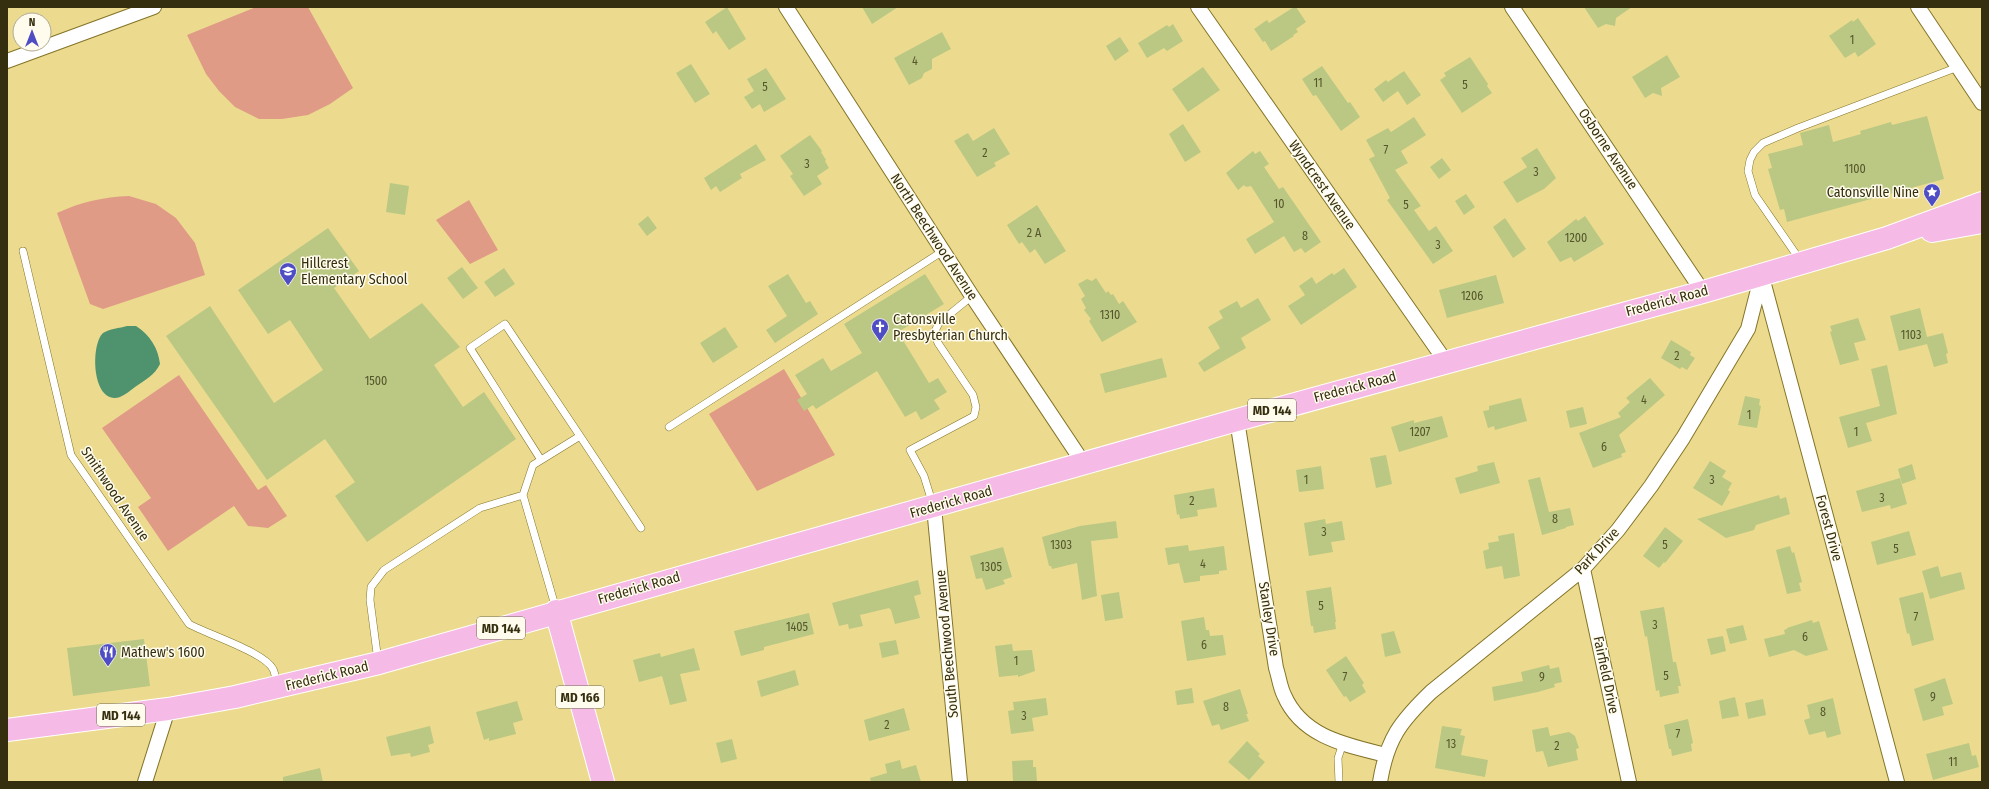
<svg xmlns="http://www.w3.org/2000/svg" width="1989" height="789" viewBox="0 0 1989 789" font-family="'Fira Sans Condensed',sans-serif">
	<style>
		.green { fill: #e09b86 }
		.water { fill: #4e936d }
		.building { fill: #bac883 }
		.lines { fill: none; stroke-linecap: round; stroke-linejoin: round }
		.lane-casing { stroke: #847427; stroke-width: 8 }
		.street-casing { stroke: #847427; stroke-width: 16 }
		.primary-casing { stroke: #fff; stroke-width: 24 }
		.lane { stroke: #fff; stroke-width: 7 }
		.street { stroke: #fff; stroke-width: 14 }
		.primary { stroke: #f5bae5; stroke-width: 22 }
		.labels { text-anchor: middle; dominant-baseline: central; stroke-width: 3; stroke-linejoin: round; paint-order: stroke }
		.number-label { font-size: 12px; fill: #56552c }
		.shield { fill: #fffced; stroke: #726c52; stroke-width: 1 }
		.shield-label { font-size: 13px; font-weight: bold; fill: #352f0f }
		.street-label { font-size: 14px; fill: #352f0f; stroke: #fffced }
		.poi-label { font-size: 14px; fill: #352f0f; stroke: #fffced; text-anchor: start }
	</style>
	<rect width="100%" height="100%" fill="#ecdb8f"/>
	<path class="green" d="M256 7H308L353 88 330 104 308 115 282 119H259L235 107 219 91 206 74 187 35Z
		M129 196 156 204 176 218 195 243 205 275 103 309 90 304 57 213C81 202 103 197 129 196Z
		M469 200 498 250 470 264 436 220Z
		M784 369 835 455 757 491 709 414Z
		M179 375 258 490 266 485 287 516 268 528 248 526 234 506 168 551 138 507 151 498 102 428Z"/>
	<path class="water" d="M127 326H136C150 335 158 348 160 364 155 375 145 380 135 387 131 390 125 395 120 397 92 406 90 345 103 333 109 329 120 328 127 326Z"/>
	<path class="building" d="M727 7 746 39 729 50 716 31 713 34 705 22Z
		M862 7H898L872 24Z
		M1294 7H1296L1306 22 1296 29 1298 32 1293 35 1294 36 1271 51 1265 41 1263 42 1254 29 1267 20 1269 23Z
		M1584 7H1632L1616 18 1615 26 1606 24 1598 28Z
		M1858 18 1876 44 1858 57 1855 52 1845 58 1829 36 1852 20 1853 22Z
		M1173 24 1183 41 1167 51 1164 48 1147 58 1138 43 1167 25 1169 27Z
		M942 32 951 49 932 59V69L924 73 922 78 909 85 894 58Z
		M1120 37 1129 51 1115 61 1106 46Z
		M1667 55 1680 77 1661 88 1662 96 1653 93 1645 98 1632 77Z
		M1470 57 1488 84 1487 86 1492 93 1462 113 1440 80 1446 76 1444 73Z
		M691 64 710 94 695 103 676 73Z
		M1322 66 1348 103 1350 102 1360 117 1341 131 1316 95 1313 96 1302 79Z
		M1203 67 1220 90 1188 112 1172 89Z
		M766 68 786 99 764 112 760 104 752 109 744 97 754 91 747 79Z
		M1404 71 1421 95 1407 105 1398 91 1383 102 1374 89 1386 80 1388 82Z
		M1927 116 1944 179 1787 222 1784 209 1780 210 1768 169 1772 168 1768 154 1803 145 1800 133 1829 125 1833 142 1861 134 1860 131 1891 122 1892 125Z
		M1414 117 1426 135 1401 151 1408 163 1395 170 1421 206 1414 210 1429 231 1436 226 1453 251 1433 264 1387 200 1390 198 1369 159 1375 156 1366 140 1388 128 1391 132Z
		M1183 124 1201 152 1185 162 1169 134Z
		M994 128 1010 154 994 163 996 166 977 177 954 141 968 133 973 141Z
		M810 135 822 151 821 152 826 160 825 161 829 168 817 176 822 184 804 196 790 176 793 174 780 156Z
		M756 144 766 160 740 174 742 178 720 192 716 186 711 190 704 178Z
		M1537 148 1556 178 1544 189 1517 203 1503 182 1527 167 1521 158Z
		M1253 151 1255 154 1260 151 1269 164 1264 167 1279 189 1283 187 1321 242 1305 253 1301 248 1294 252 1284 236 1255 254 1246 239 1274 222 1251 186 1246 187 1244 185 1238 190 1226 173Z
		M1442 158 1451 170 1439 179 1430 167Z
		M390 183 409 186 405 215 386 212Z
		M1466 194 1475 207 1464 215 1455 201Z
		M1037 205 1066 251 1045 264 1035 249 1030 253 1022 242 1019 244 1007 225Z
		M648 216 657 228 647 236 638 224Z
		M1585 216 1604 244 1574 262 1571 257 1560 262 1547 242 1576 219 1578 221Z
		M1505 218 1526 249 1513 258 1493 227Z
		M328 228 359 271 334 288 370 339 422 303 460 347 434 365 463 407 484 392 516 439 367 542 335 496 355 482 325 439 267 480 166 336 210 306 274 403 323 370 290 320 268 334 238 290Z
		M462 267 478 288 463 299 447 278Z
		M504 268 515 284 495 297 484 282Z
		M1344 268 1357 287 1301 325 1288 306 1305 295 1299 286 1312 277 1316 284 1332 273 1334 275Z
		M788 274 806 303 810 301 818 314 775 343 766 330 787 316 768 286Z
		M925 274 944 304 898 332 929 383 938 378 947 392 934 400 940 409 921 420 916 411 905 417 877 371 816 409 813 405 804 411 797 400 807 394 795 375 823 358 831 371 862 353 844 324Z
		M1496 275 1504 303 1447 318 1439 290Z
		M1096 278 1106 293 1108 291 1111 295 1113 294 1119 304 1123 301 1137 322 1102 342 1089 321 1091 319 1084 310 1086 308 1081 299 1085 296 1078 284 1087 279 1092 281Z
		M1258 298 1271 320 1241 338 1246 348 1204 372 1198 363 1220 348 1208 327 1223 318 1219 311 1237 301 1241 308Z
		M1920 308 1927 337 1943 333 1948 353 1946 354 1948 363 1934 367 1927 344 1899 351 1890 316Z
		M1858 318 1866 340 1854 343 1859 360 1840 365 1830 332 1832 331 1830 326Z
		M725 327 738 347 713 363 700 343Z
		M1671 340 1691 352 1690 355 1695 358 1687 370 1682 367 1680 369 1661 358Z
		M1162 358 1167 377 1105 393 1100 374Z
		M1887 365 1897 414 1866 423 1872 441 1848 448 1839 417 1880 406 1871 369Z
		M1650 378 1665 395 1619 435 1626 452 1621 454 1622 457 1593 468 1579 433 1621 417 1618 413 1630 402 1626 398Z
		M1745 396 1760 399 1759 405 1761 406 1757 428 1738 425Z
		M1521 398 1527 421 1495 430 1494 426 1488 428 1483 411 1489 410V406Z
		M1583 407 1587 424 1570 428 1566 411Z
		M1442 416 1448 437 1399 452 1391 427 1414 420V423Z
		M1386 455 1392 484 1376 488 1370 458Z
		M1710 461 1726 471 1722 477 1732 483 1728 490 1730 492 1722 506 1693 488Z
		M1494 462 1500 483 1460 494 1455 478 1478 471 1477 466Z
		M1912 464 1916 479 1902 484 1898 469Z
		M1321 466 1324 489 1299 492 1296 470Z
		M1540 477 1549 512 1570 508 1574 525 1566 527V528L1542 535 1528 480Z
		M1900 478 1907 504 1891 509 1890 505 1862 512 1856 491Z
		M1214 488 1217 507 1197 510 1198 516 1180 519 1179 514 1177 515 1174 495Z
		M1779 495 1780 499 1786 497 1790 514 1756 525 1754 530 1726 538 1697 519Z
		M1325 519 1326 524 1342 521 1345 540 1331 542 1333 552 1309 556 1304 523Z
		M1116 521 1118 538 1091 541 1097 596 1082 600 1077 563 1052 569 1051 566H1049L1042 537 1080 526Z
		M1665 527 1683 541 1665 563 1664 562 1659 568 1643 556Z
		M1909 531 1916 555 1877 565 1871 542Z
		M1514 533 1520 576 1504 579 1502 566 1486 569 1483 551 1489 549 1488 543 1499 541 1498 536Z
		M1188 545 1189 551 1224 546 1227 570 1219 571V574L1200 576V581L1184 583 1179 563 1168 565 1165 548Z
		M1790 546 1792 553 1794 552 1802 582 1799 583 1801 591 1787 594 1776 550Z
		M1003 547 1012 577 1003 580 1005 584 986 590 982 578 976 579 970 556Z
		M1938 566 1941 577 1961 572 1965 589 1930 599 1922 571Z
		M918 580 921 594 914 596 920 618 895 624 891 610 889 608 860 615 863 626 849 629 848 624 839 626 832 603Z
		M1331 587 1336 622H1335L1336 629 1314 633 1313 626H1311L1306 591Z
		M1119 592 1123 618 1105 621 1101 595Z
		M1923 592 1934 640 1912 646 1909 633 1907 634 1899 598Z
		M1664 607 1673 662H1676L1681 686H1678L1679 693 1660 697 1659 690 1656 691 1647 636 1645 637 1640 611Z
		M809 613 814 634 764 647V650L741 656 734 631Z
		M1204 617 1206 630H1209L1210 636 1223 635 1226 655 1187 661 1181 621Z
		M1812 620 1813 623 1819 621 1828 650 1806 656 1794 650 1769 657 1764 639 1785 634 1784 630 1787 629V628Z
		M1743 625 1747 640 1730 644 1726 629Z
		M1394 631 1401 653 1385 657 1381 634Z
		M1723 636 1726 651 1711 655 1707 639Z
		M144 639 150 686 73 696 67 648Z
		M896 640 899 654 882 658 879 643Z
		M1012 644 1013 651 1032 650 1035 671 1018 677V675L999 677 995 646Z
		M694 648 700 670 680 674 687 701 670 705 662 676 639 682 633 660 660 653 661 657Z
		M1346 656 1364 683 1362 685 1366 692 1350 702 1346 696 1344 697 1326 670Z
		M1549 665 1550 669 1559 667 1562 682 1554 684 1555 687 1538 692 1494 701 1492 687 1523 681 1521 672Z
		M795 670 799 685 761 697 757 681Z
		M1945 678 1953 704 1942 707 1944 715 1923 721 1914 689Z
		M1192 688 1194 703 1177 705 1175 691Z
		M1240 689 1248 714H1246L1249 721 1221 730 1219 724 1212 726 1203 701Z
		M1735 697 1739 716 1722 719 1719 701Z
		M1046 698 1048 715 1032 718 1034 731 1011 734 1008 711 1014 710 1013 702Z
		M1833 698 1841 734 1827 738 1825 731 1809 735 1804 720 1810 718 1807 705Z
		M1763 699 1766 715 1748 719 1745 703Z
		M517 701 523 720 513 723 516 734 489 741V738L484 740 476 712Z
		M904 708 910 730 869 741 864 720Z
		M1688 719 1693 743 1691 744 1692 751 1672 756 1671 749H1669L1664 725Z
		M430 726 434 743 428 745 430 752 411 757 410 753 391 756 386 737Z
		M1442 726 1462 729 1460 735 1465 736 1461 755 1488 760 1485 777 1435 768Z
		M1548 727 1550 736 1569 732 1575 736 1579 748 1576 749 1578 760 1548 767 1543 751 1536 752 1532 730Z
		M732 739 737 759 721 763 716 743Z
		M1247 741 1260 754 1258 756 1265 762 1249 780 1228 762Z
		M1969 743 1972 756 1976 755 1979 767 1933 780 1926 754Z
		M900 760 902 769 916 765 921 782H871L870 778 887 773 885 764Z
		M1033 760V767H1036L1037 782H1013L1012 761Z
		M320 768 323 782H283V777Z"/>
	<g class="lines">
		<g class="lane-casing">
			<path id="lane" d="M23 251 71 455 189 624C209 635 264 652 273 669 275 673 276 680 277 684
				M1800 260 1755 195 1748 171 1750 160 1754 152 1763 143 1798 128 1958 67
				M669 427 943 251
				M541 460 470 348 505 324 580 436
				M523 495 533 465 580 436 641 528
				M933 505 924 476 910 450 974 416 976 407 973 395 938 343 934 333 939 323 972 296
				M378 661 370 600 371 587 384 570 480 508 523 495 556 609
				M1339 782 1338 758 1343 743"/>
		</g>
		<g class="street-casing">
			<path id="street" d="M786 7 972 296 1084 464
				M1198 7 1446 362
				M1512 7 1703 292
				M1918 7 1982 103
				M7 61 154 7
				M1762 277 1897 782
				M1237 420 1276 668C1279 677 1280 687 1284 695 1302 737 1346 745 1386 755
				M934 507 960 782
				M1583 569 1629 782
				M145 782 168 709
				M1380 782C1387 739 1400 722 1431 692L1583 569 1618 530 1651 486 1683 438 1748 329 1762 274"/>
		</g>
		<g class="primary-casing">
			<path id="primary" d="M1932 231 1982 222
				M556 611 603 782
				M7 730 168 709 235 697 379 663 1237 420 1703 292 1887 238 1982 203"/>
		</g>
		<use href="#lane" class="lane"/>
		<use href="#street" class="street"/>
		<use href="#primary" class="primary"/>
	</g>
	<defs>
		<g id="sight-pin" transform="scale(0.9)"><path d="M0 17L-7.5 6A9.5 9.5 0 1 1 7.5 6Z" fill="#4e4dc4" stroke="#fffced"/><path d="M0-6L1.8-2.2L6-1.7L2.9 1.2L3.7 5.4L0 3.3L-3.7 5.4L-2.9 1.2L-6-1.7L-1.8-2.2Z" fill="#fff"/></g>
		<g id="school-pin" transform="scale(0.9)"><path d="M0 17L-7.5 6A9.5 9.5 0 1 1 7.5 6Z" fill="#4e4dc4" stroke="#fffced"/><path d="M0-5L7-2L0 1L-7-2ZM-4 1L0 2.5L4 1V4Q0 6-4 4Z" fill="#fff"/></g>
		<g id="church-pin" transform="scale(0.9)"><path d="M0 17L-7.5 6A9.5 9.5 0 1 1 7.5 6Z" fill="#4e4dc4" stroke="#fffced"/><path d="M-1.2-6h2.4v3.5h3.3v2.4h-3.3V6h-2.4V-.1h-3.3v-2.4h3.3Z" fill="#fff"/></g>
		<g id="restaurant-pin" transform="scale(0.9)"><path d="M0 17L-7.5 6A9.5 9.5 0 1 1 7.5 6Z" fill="#4e4dc4" stroke="#fffced"/><path d="M-5-6h1v4h1v-4h1v4h1v-4h1v5L-1.5 .5V6h-2V.5L-5-1ZM5-6V6H3V1.5H1.5Q1.5-4 5-6Z" fill="#fff"/></g>
	</defs>
	<g fill-rule="evenodd">
		<use href="#sight-pin" x="1932" y="192"/>
		<use href="#school-pin" x="288" y="271"/>
		<use href="#church-pin" x="880" y="327"/>
		<use href="#restaurant-pin" x="108" y="652"/>
	</g>
	<g class="labels">
		<g class="number-label">
			<text x="1852" y="40">1</text>
			<text x="915" y="61">4</text>
			<text x="1318" y="83">11</text>
			<text x="1465" y="85">5</text>
			<text x="765" y="87">5</text>
			<text x="1386" y="150">7</text>
			<text x="985" y="153">2</text>
			<text x="807" y="164">3</text>
			<text x="1855" y="169">1100</text>
			<text x="1536" y="172">3</text>
			<text x="1279" y="204">10</text>
			<text x="1406" y="205">5</text>
			<text x="1034" y="233">2 A</text>
			<text x="1305" y="236">8</text>
			<text x="1576" y="238">1200</text>
			<text x="1438" y="245">3</text>
			<text x="1472" y="296">1206</text>
			<text x="1110" y="315">1310</text>
			<text x="1911" y="335">1103</text>
			<text x="1677" y="356">2</text>
			<text x="376" y="381">1500</text>
			<text x="1644" y="400">4</text>
			<text x="1749" y="415">1</text>
			<text x="1420" y="432">1207</text>
			<text x="1856" y="432">1</text>
			<text x="1604" y="447">6</text>
			<text x="1306" y="480">1</text>
			<text x="1712" y="480">3</text>
			<text x="1882" y="498">3</text>
			<text x="1192" y="501">2</text>
			<text x="1555" y="519">8</text>
			<text x="1324" y="532">3</text>
			<text x="1061" y="545">1303</text>
			<text x="1665" y="545">5</text>
			<text x="1896" y="549">5</text>
			<text x="1203" y="564">4</text>
			<text x="991" y="567">1305</text>
			<text x="1321" y="606">5</text>
			<text x="1916" y="617">7</text>
			<text x="1655" y="625">3</text>
			<text x="797" y="627">1405</text>
			<text x="1805" y="637">6</text>
			<text x="1204" y="645">6</text>
			<text x="1016" y="661">1</text>
			<text x="1666" y="676">5</text>
			<text x="1345" y="677">7</text>
			<text x="1542" y="677">9</text>
			<text x="1933" y="697">9</text>
			<text x="1226" y="707">8</text>
			<text x="1823" y="712">8</text>
			<text x="1024" y="716">3</text>
			<text x="887" y="725">2</text>
			<text x="1678" y="734">7</text>
			<text x="1451" y="744">13</text>
			<text x="1557" y="746">2</text>
			<text x="1953" y="762">11</text>
		</g>
		<g class="shield">
			<rect x="1248" y="399" width="48" height="22" rx="3"/>
			<rect x="477" y="617" width="48" height="22" rx="3"/>
			<rect x="556" y="686" width="48" height="22" rx="3"/>
			<rect x="97" y="704" width="48" height="22" rx="3"/>
		</g>
		<g class="shield-label">
			<text x="1272" y="410">MD 144</text>
			<text x="501" y="628">MD 144</text>
			<text x="580" y="697">MD 166</text>
			<text x="121" y="715">MD 144</text>
		</g>
		<g class="street-label">
			<text transform="translate(1608 149) rotate(56)">Osborne Avenue</text>
			<text transform="translate(1322 185) rotate(55)">Wyndcrest Avenue</text>
			<text transform="translate(934 237) rotate(57)">North Beechwood Avenue</text>
			<text transform="translate(1667 301) rotate(-15)">Frederick Road</text>
			<text transform="translate(1355 387) rotate(-15)">Frederick Road</text>
			<text transform="translate(115 494) rotate(56)">Smithwood Avenue</text>
			<text transform="translate(951 502) rotate(-16)">Frederick Road</text>
			<text transform="translate(1829 528) rotate(75)">Forest Drive</text>
			<text transform="translate(1597 551) rotate(-47)">Park Drive</text>
			<text transform="translate(639 588) rotate(-16)">Frederick Road</text>
			<text transform="translate(1269 619) rotate(81)">Stanley Drive</text>
			<text transform="translate(947 644) rotate(-95)">South Beechwood Avenue</text>
			<text transform="translate(1606 675) rotate(78)">Fairfield Drive</text>
			<text transform="translate(327 676) rotate(-14)">Frederick Road</text>
		</g>
		<g class="poi-label">
			<text x="1919" y="192" text-anchor="end">Catonsville Nine</text>
			<text x="301" y="263">Hillcrest<tspan x="301" dy="16">Elementary School</tspan></text>
			<text x="893" y="319">Catonsville<tspan x="893" dy="16">Presbyterian Church</tspan></text>
			<text x="121" y="652">Mathew's 1600</text>
		</g>
	</g>
	<rect width="1989" height="789" fill="none" stroke="#352f0f" stroke-width="16"/>
	<g transform="translate(32 32)"><circle r="19" fill="#fffced" stroke="#aeaa94"/>
	<path d="M0-3L7 15L0 10L-7 15Z" fill="#4e4dc4"/>
	<text y="-6" font-size="11" font-weight="bold" text-anchor="middle" fill="#352f0f">N</text>
	</g>
</svg>
